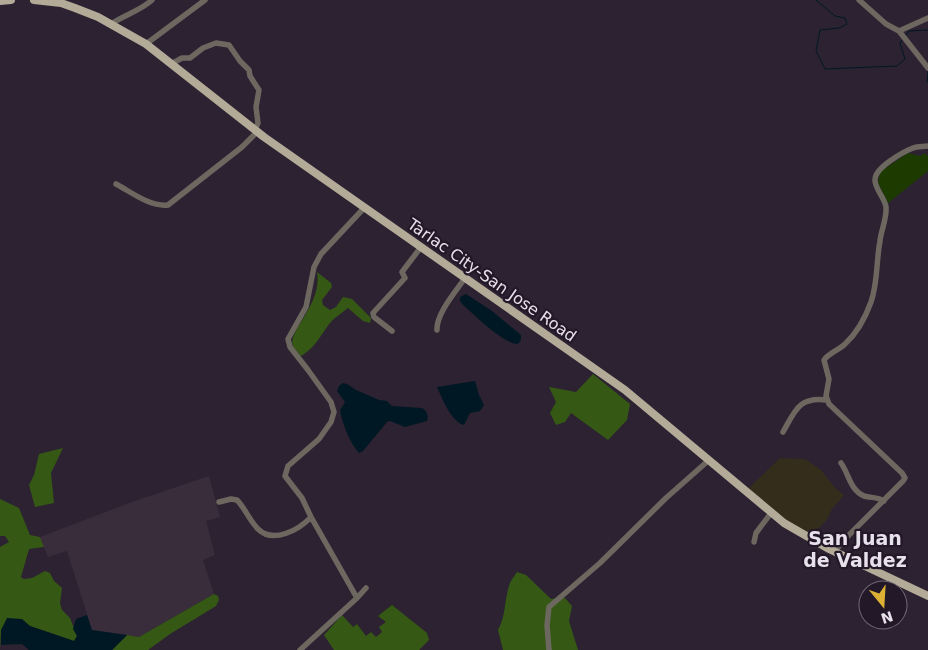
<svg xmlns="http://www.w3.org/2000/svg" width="928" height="650" viewBox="0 0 928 650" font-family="'DejaVu Sans',sans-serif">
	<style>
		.industrial { fill: #392d3b }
		.education { fill: #352d1c }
		.green { fill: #1d3b00 }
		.forest { fill: #355914 }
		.water { fill: #001823 }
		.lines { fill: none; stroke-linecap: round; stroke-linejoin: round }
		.stream { stroke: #001823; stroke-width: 1 }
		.minor { stroke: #6c6860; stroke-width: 5.5 }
		.major { stroke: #b3ab98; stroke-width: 8 }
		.labels { text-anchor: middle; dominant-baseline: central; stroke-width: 4.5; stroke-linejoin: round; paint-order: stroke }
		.street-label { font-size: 16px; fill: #e7e1ec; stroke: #221828 }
		.quarter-label { font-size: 19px; font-weight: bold; fill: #e7e1ec; stroke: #221828 }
	</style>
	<rect width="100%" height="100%" fill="#2c2232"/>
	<path class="industrial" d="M209 476 220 517 206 521 215 555 203 560 214 594 139 637 92 630 67 551 48 557 40 537 132 502Z"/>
	<path class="education" d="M780 458 805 459 821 470 835 488 844 495 832 509 826 521 810 536 792 525 748 489Z"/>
	<path class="green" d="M908 153 920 156 925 153 928 156V171L888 203 878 183 880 172Z"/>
	<path class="forest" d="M317 272 331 283 332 287 322 300 323 305 330 310 336 307 343 297 352 299 371 318 370 323 363 321 348 308C342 313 335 317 330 323 319 337 317 346 301 356 299 353 295 350 293 346 287 332 323 303 317 272Z
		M593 374 630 404 627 420 608 440 571 413 565 422 556 425 550 413 556 402 549 387 576 392Z
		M63 448 51 473 54 503 35 507 29 485 34 475 39 454Z
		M0 499 19 508 30 535 40 537 44 547 29 549 21 577 24 579 32 578 45 571 50 573 54 581 62 588 60 603 62 610 70 618 77 636 74 641 30 626 22 620 1 630 0 650V547L9 542 5 536H0Z
		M517 572 526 575 551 599 564 597 572 606 569 621 578 650H503L498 630C506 616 504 602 509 586 510 581 514 577 517 572Z
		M214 594 218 596 219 600 216 606 170 634 148 650H112L127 635 139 637Z
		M392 605 427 633 429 640 419 650H334L324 635 342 615 353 627 357 624 366 636 371 632 376 637 382 632 379 627 386 622 378 616Z"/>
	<path class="water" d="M466 294 492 311 521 335V340L518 344C502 343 476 316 463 305L460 301V297Z
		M475 381 479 395 484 405 480 411 470 413 464 425C451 422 442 398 437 387Z
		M343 383 347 384 356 390 379 400 387 401 392 406 422 408C427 411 429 416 427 421L405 427 390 421 387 422 363 451 359 453C350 443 342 423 340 410L345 402 337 391 339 386Z
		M87 615 92 630 127 635 112 650H29L22 644 1 645V630L7 618 22 619 30 626 74 641 77 636 73 629 76 619Z"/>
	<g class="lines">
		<path class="stream" d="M816 0 835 16 845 18 847 24 839 28 820 30 816 51 825 69 897 66 905 59 900 43 902 40
			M906 35 909 31 928 30
			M927 82 928 72"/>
		<path class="minor" d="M859 0 886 24 899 31 928 18
			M111 24C124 15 140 11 152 0
			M899 31 928 68
			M146 44 205 0
			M171 64 182 58H190L203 48 216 43 229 45 240 61 249 70 250 76 259 90 256 107 258 123 255 130
			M116 184C131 192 150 207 168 205L242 147 257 132
			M437 330C436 314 456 291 465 278
			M392 331 374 317 373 313 405 278 402 272 421 247
			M783 432C795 411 799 396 827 400
			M841 463C849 474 850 490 864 496 871 498 878 497 884 501
			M219 502 231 499 237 500C245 508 249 520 258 529 273 544 299 530 311 517
			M754 542 756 533 771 513
			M835 551 844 540 903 481 905 478 902 473 829 404 826 396 829 379 824 360C829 353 839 350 845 344 857 333 866 316 871 302 878 282 876 262 880 241 881 230 887 219 886 207 885 198 874 188 875 179 876 167 903 152 913 148 918 146 923 147 928 146
			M357 598 366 588
			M300 650 357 598 311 517 302 498 285 476 288 466 319 439 331 422 334 412 331 402 308 370 290 347 288 339 306 307 314 267 321 254 364 208
			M549 650 547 625 549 607 600 563 666 498 709 460"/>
		<path class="major" d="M34 0 61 3 75 8 98 17 146 44 264 137 625 390 784 523 829 549 928 596
			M0 1 11 0"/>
	</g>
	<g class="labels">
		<g class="street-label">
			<text transform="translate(492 280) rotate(35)">Tarlac City-San Jose Road</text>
		</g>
		<g class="quarter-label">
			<text x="855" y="538">San Juan<tspan x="855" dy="22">de Valdez</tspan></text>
		</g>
	</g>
	<g transform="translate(883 605) rotate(162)"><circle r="24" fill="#221828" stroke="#716876"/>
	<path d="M0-4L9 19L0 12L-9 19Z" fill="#ddb133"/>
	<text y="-8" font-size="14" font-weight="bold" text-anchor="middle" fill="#e7e1ec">N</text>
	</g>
</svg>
